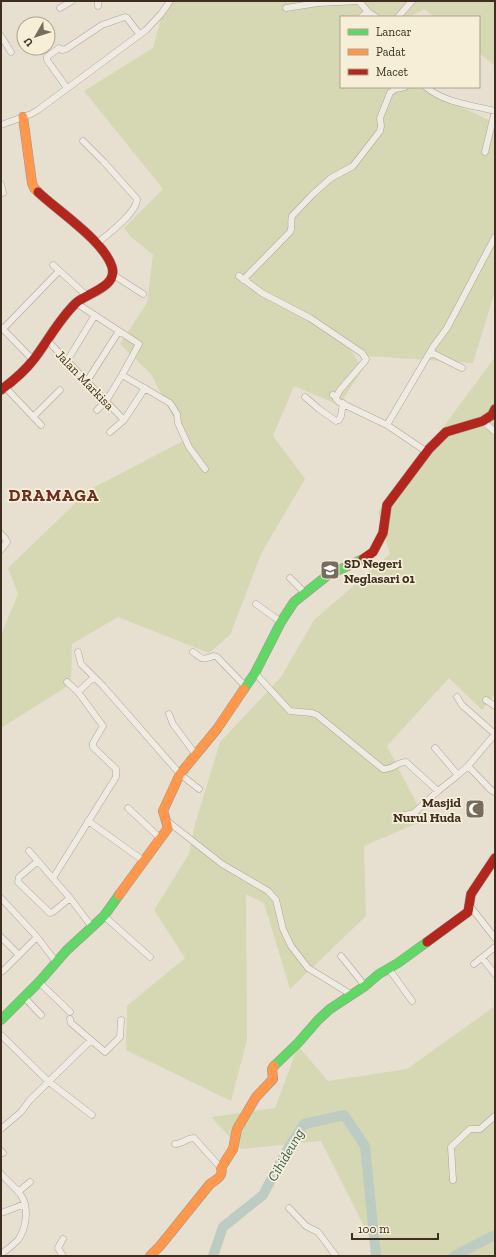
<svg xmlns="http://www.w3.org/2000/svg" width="496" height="1257" viewBox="0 0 496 1257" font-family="'Zilla Slab',serif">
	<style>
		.green { fill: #d6d7b3 }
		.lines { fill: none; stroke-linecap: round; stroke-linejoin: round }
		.river { stroke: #bcccc2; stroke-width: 10 }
		.street-casing { stroke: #ada599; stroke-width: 7 }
		.fast-casing { stroke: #9c958a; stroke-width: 10 }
		.slow-casing { stroke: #9c958a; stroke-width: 10 }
		.jam-casing { stroke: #9c958a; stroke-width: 10 }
		.street { stroke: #efebe3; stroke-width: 6 }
		.fast { stroke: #63d668; stroke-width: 9 }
		.slow { stroke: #ff974d; stroke-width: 9 }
		.jam { stroke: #b3261e; stroke-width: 9 }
		.labels { text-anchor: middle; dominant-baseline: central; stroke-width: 3.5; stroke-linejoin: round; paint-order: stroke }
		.street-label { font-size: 13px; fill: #3d2e20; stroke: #f7eed8 }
		.poi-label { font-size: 13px; font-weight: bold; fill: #3d2e20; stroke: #f7eed8; text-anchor: start }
		.water-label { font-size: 14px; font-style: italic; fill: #2f5d5a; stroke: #f7eed8 }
		.district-label { font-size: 17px; font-weight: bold; letter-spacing: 1px; fill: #6b2e1e; stroke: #f7eed8 }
	</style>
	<rect width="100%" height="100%" fill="#e7e0d1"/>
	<path class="green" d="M166 1H495V66L479 53V17H434L425 9 409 17H341V87H433L439 96 495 123V291L473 363 366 356 351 350 363 369 339 405 294 386 273 436 305 479 262 552 230 635 209 653 118 617 72 644 71 684 1 728V635L18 594 8 568 89 490 185 440 151 374 120 344 147 303 153 255 131 237 124 228 163 189 84 91 153 48Z
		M495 357V694L482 710 449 678 387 746 425 820 364 846 366 916 290 989 264 903 246 894 247 1040 231 1101 126 1050 127 1006 185 958 154 910 189 854 195 824 220 742 281 677 314 620 390 554 378 512 427 449Z
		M495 1006V1256H379L321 1141 241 1149 211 1117 275 1108 298 1046 328 1081 407 1069Z"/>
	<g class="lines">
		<path class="river" d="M213 1256 223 1227 263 1195 284 1155 304 1124 344 1115 365 1146 376 1256
			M454 1256 495 1235"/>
		<g class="street-casing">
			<path id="street" d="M98 1V6
				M359 1 368 12 376 17
				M60 8 72 1
				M286 8 318 3 359 1
				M361 17 368 12
				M398 17 412 1
				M1 36 11 52
				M426 87C445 103 471 105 495 111
				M67 88 47 60V57L59 48 62 50 66 49 102 25 125 17 127 18 140 35
				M1 125 31 114 38 110 146 30 161 14 170 1
				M83 141 104 162 137 199C137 213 107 235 96 244
				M485 152 495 111
				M1 184 3 193
				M53 265 86 295
				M112 274 143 294
				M239 276 262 293 310 318 362 353 366 359 365 361 340 390 336 397
				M243 280 290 232C293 227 290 222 292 216L313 194 331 178 353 166 380 131 381 126 380 118 390 93 395 89 405 87
				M76 303 139 344 122 375 106 401 97 410
				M1 327 33 360
				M3 329 59 271
				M47 340 124 420
				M430 352 462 368
				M67 361 95 315
				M122 375 170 403 177 414 178 423 189 447 205 469
				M87 381 119 331
				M5 387 41 425
				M333 395 336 397V399L339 402 387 425 427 452
				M305 397 319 409 336 421 339 420 341 416 343 403
				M33 417 60 390
				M483 421 495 432
				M387 425 433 347 447 328 495 237
				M110 432 124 420 145 388
				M1 534 5 538 7 542 1 550
				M290 578 305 593
				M256 604 281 622
				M78 652 81 664 103 686 180 774 199 789
				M193 652C204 660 201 660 214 656L217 657 245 686
				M255 673 290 711 312 713 317 715 383 769C391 770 398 762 406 762L438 791
				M67 682 78 692
				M457 697 462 705 495 734
				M486 700 495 706
				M169 714 173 724 196 755
				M435 748 458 775
				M468 766 491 790 495 792
				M128 808 161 839
				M397 817 414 813 438 791 458 775 468 766 495 734
				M166 820 222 864 268 891 276 900 283 929 291 946 308 968 352 995
				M88 821 144 861
				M29 851 70 898 92 927
				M38 861 19 877 18 882 50 913 53 912 70 898
				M53 878 116 777V769L93 747V743L103 726 78 692 94 677
				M1 898 37 937 56 962
				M470 906 495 938
				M104 916 150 957
				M1 937 19 955
				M341 956 365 986
				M482 958 495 974
				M474 964 495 947
				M389 969 412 1001
				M3 971 37 937
				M39 982 70 1012
				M24 997 41 1015
				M70 1019 71 1023 105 1052 120 1037 121 1020
				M1 1035 49 1082 92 1115
				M1 1129 21 1112 30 1100 91 1040
				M175 1144C182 1144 187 1138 194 1138L221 1168
				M1 1151 3 1153
				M1 1174C8 1182 17 1188 22 1197 29 1209 26 1229 18 1240 13 1245 7 1250 1 1254
				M453 1180 451 1147 470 1129H480L495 1116
				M18 1192 30 1182
				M289 1208 306 1226 318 1232 336 1256
				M1 1213 25 1204
				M63 1256 58 1248 63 1239"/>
		</g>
		<g class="fast-casing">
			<path id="fast" d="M244 689 255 673 281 622 294 602 328 575 363 559
				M1 1020 39 982 67 950 104 916 119 895
				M274 1066 298 1043 318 1020 330 1009 365 986 379 974 398 963 427 942"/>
		</g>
		<g class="slow-casing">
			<path id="slow" d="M23 117 32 183 34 188 38 192
				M119 895 168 828 163 811 180 774 217 729 244 689
				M150 1256 160 1246 210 1184C216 1180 224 1176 221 1168L233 1149 237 1129 256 1097 273 1079 272 1069 274 1066"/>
		</g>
		<g class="jam-casing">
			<path id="jam" d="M1 390C13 381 25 371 34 359 48 341 59 319 76 303 87 293 118 287 112 267 104 241 58 211 38 192
				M363 559 373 552 383 533 387 505 429 449 446 432 483 421 492 415 495 409
				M427 942 468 912 471 894 495 858"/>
		</g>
		<use href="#street" class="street"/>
		<use href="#fast" class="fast"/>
		<use href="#slow" class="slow"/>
		<use href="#jam" class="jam"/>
	</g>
	<defs>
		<g id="school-square" transform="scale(1)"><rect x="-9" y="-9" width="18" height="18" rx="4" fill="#786c5e" stroke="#f7eed8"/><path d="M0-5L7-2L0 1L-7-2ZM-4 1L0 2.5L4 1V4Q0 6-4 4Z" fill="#fff"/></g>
		<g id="mosque-square" transform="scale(1)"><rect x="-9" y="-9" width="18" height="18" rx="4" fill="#786c5e" stroke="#f7eed8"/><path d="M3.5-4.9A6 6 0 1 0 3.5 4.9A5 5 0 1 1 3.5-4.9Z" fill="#fff"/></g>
	</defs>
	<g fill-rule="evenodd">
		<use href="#school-square" x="330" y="570"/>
		<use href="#mosque-square" x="475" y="809"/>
	</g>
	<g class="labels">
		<g class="street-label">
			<text transform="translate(85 380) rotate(46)">Jalan Markisa</text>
		</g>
		<g class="poi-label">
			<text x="344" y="563">SD Negeri<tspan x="344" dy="15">Neglasari 01</tspan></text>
			<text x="461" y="802" text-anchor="end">Masjid<tspan x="461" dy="15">Nurul Huda</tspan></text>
		</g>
		<g class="water-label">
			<text transform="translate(286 1155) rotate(-60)">Cihideung</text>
		</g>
		<g class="district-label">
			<text x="54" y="495">DRAMAGA</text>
		</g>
	</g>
	<rect width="496" height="1257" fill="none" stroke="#3d2e20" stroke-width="4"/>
	<rect x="340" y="16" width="140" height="72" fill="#f7eed8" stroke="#ada18e"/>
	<rect x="348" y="29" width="20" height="6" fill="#63d668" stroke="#ada18e"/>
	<text x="376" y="36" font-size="12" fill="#3d2e20">Lancar</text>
	<rect x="348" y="49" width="20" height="6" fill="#ff974d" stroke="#ada18e"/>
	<text x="376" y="56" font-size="12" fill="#3d2e20">Padat</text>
	<rect x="348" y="69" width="20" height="6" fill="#b3261e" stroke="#ada18e"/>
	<text x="376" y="76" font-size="12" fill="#3d2e20">Macet</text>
	<g transform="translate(36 36) rotate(231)"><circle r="19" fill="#f7eed8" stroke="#ada18e"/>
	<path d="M0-3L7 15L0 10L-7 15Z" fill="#786c5e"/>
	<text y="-6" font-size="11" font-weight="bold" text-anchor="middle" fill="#3d2e20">U</text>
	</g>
	<path d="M352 1233v6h86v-6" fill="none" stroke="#3d2e20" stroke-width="2"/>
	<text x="358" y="1233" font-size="12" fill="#3d2e20" stroke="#f7eed8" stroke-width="3" paint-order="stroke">100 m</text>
</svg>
